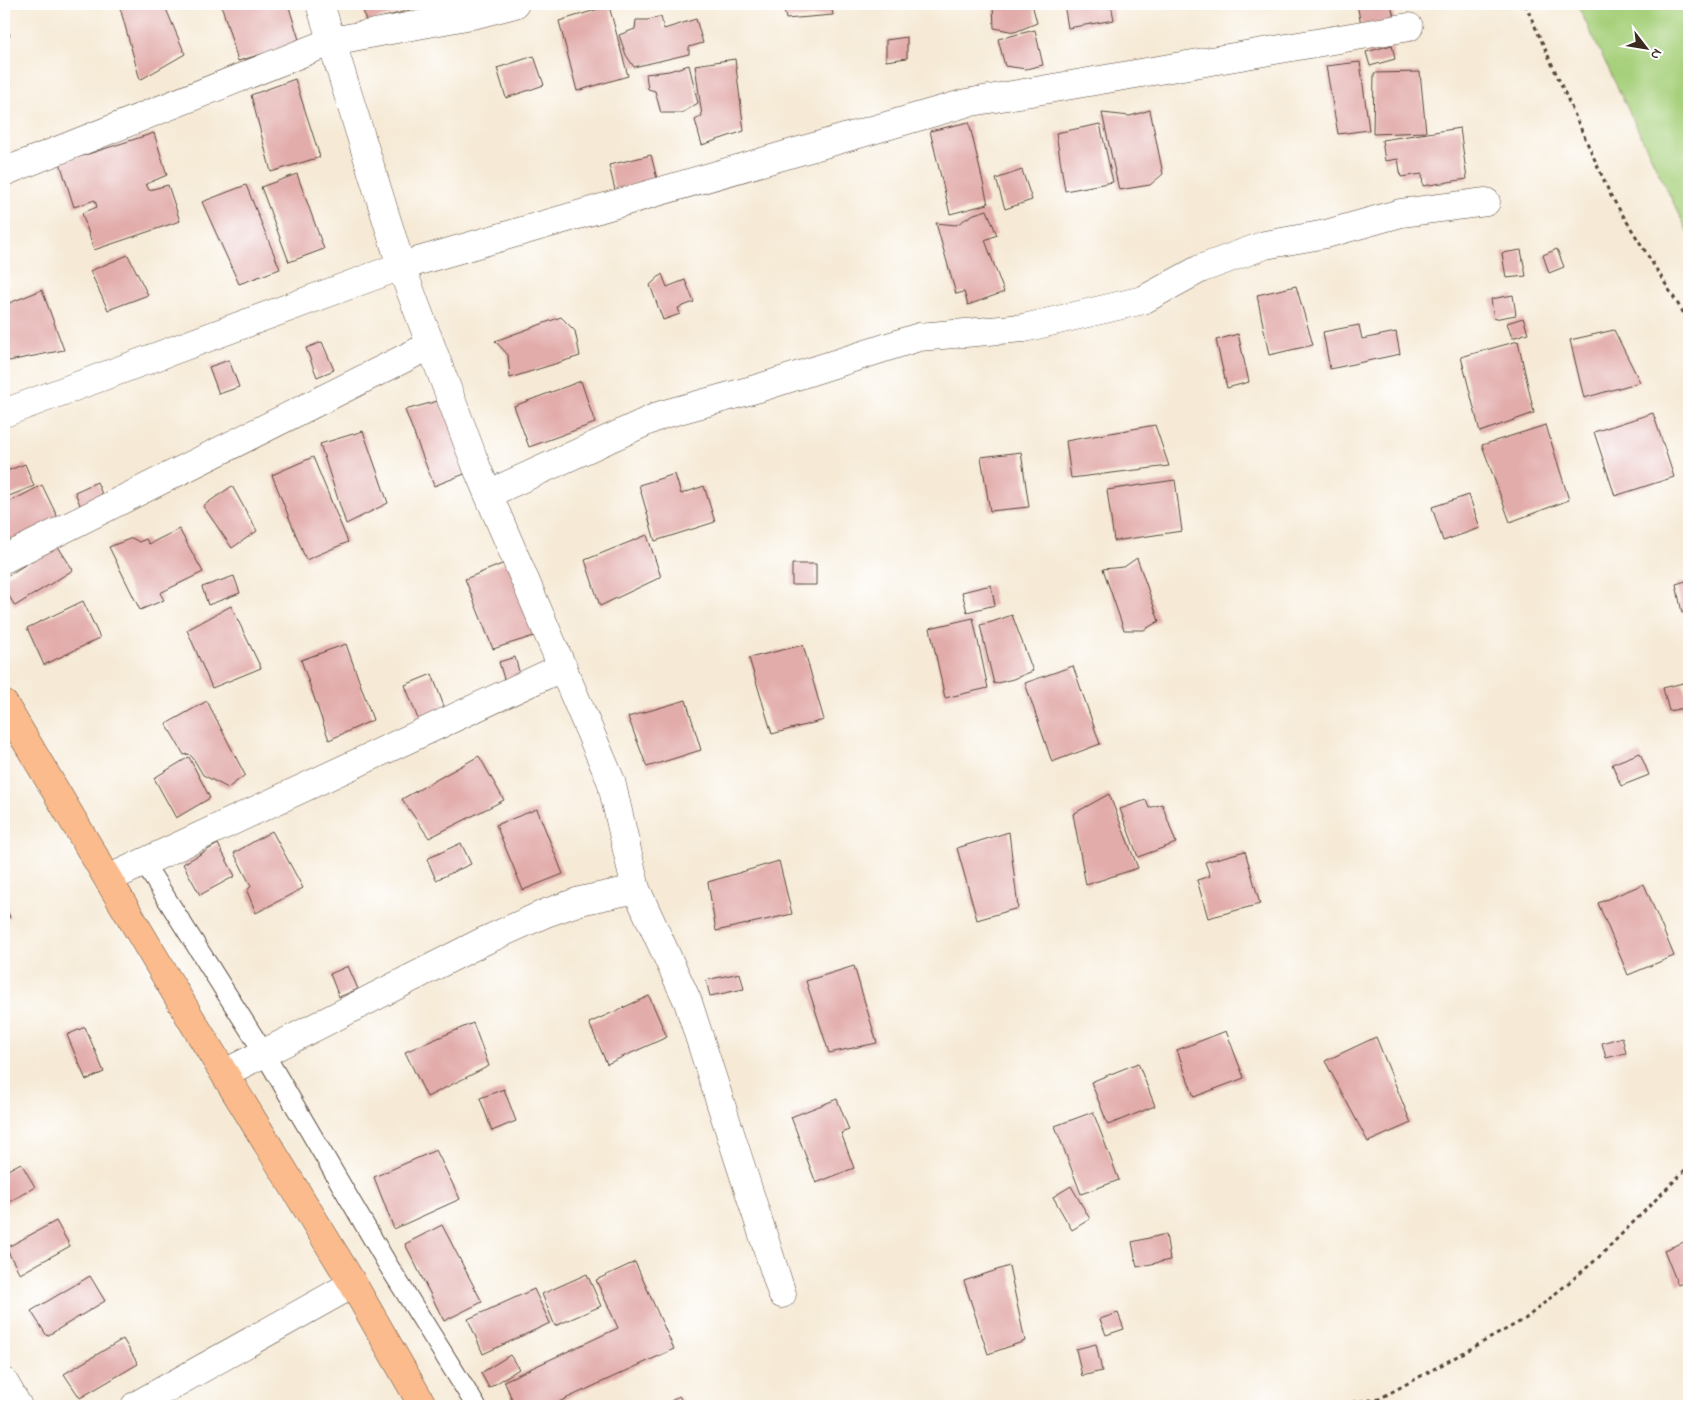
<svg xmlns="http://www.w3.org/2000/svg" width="1693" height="1410" viewBox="0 0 1693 1410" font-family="'Indie Flower',sans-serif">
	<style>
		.green { fill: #a7d07b; stroke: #717d4c }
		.building { fill: #e2acaa }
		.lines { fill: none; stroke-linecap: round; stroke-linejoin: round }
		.lane-casing { stroke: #57473a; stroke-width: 21 }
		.street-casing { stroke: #57473a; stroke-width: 29 }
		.highway-casing { stroke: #57473a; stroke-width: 29 }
		.path { stroke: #57473a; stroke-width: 3; stroke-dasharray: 4 4; stroke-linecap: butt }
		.lane { stroke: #fff; stroke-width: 19 }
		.street { stroke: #fff; stroke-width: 28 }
		.highway { stroke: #fbbb8c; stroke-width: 28 }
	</style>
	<rect width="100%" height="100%" fill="#fff"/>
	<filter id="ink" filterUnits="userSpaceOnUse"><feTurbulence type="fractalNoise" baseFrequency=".02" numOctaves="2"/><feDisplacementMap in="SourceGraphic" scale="10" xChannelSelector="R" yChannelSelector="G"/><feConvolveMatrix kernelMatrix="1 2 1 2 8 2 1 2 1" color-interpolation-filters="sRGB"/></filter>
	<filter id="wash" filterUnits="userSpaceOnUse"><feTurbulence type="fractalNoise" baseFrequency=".0096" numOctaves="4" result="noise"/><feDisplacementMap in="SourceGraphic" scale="20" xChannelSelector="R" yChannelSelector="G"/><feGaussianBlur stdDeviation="1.12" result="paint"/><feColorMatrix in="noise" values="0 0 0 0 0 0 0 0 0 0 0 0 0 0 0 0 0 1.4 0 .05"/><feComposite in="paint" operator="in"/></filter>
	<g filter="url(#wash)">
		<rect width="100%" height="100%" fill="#f6ead6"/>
		<path class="green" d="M1577 4H1689V235Z"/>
		<g id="blocks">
			<path class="building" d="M119 4H164L185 54 140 80Z
				M221 4H288L300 43 238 61Z
				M362 4H432L366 22Z
				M783 4H831L833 15 786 19Z
				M993 4H1032L1037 23 1015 32 994 28Z
				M1064 4H1111L1114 20 1068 28Z
				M1357 4H1391L1395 22 1361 25Z
				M609 6 628 76 577 91 559 21Z
				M661 17 664 29 696 19 703 43 689 47V54L634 67 626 55 619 35 635 29 636 20H648Z
				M4 18 10 36 4 38Z
				M1035 30 1043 65 1026 69 1005 66 998 39Z
				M907 37V58L886 61V40Z
				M1392 45 1395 59 1370 66 1366 52Z
				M534 56 544 85 506 98 497 68Z
				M735 59 744 131 702 145 695 120 702 116 695 65Z
				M1360 62 1369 130 1338 134 1326 66Z
				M689 65 698 103 682 113H661L655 91 648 89 646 74 669 71Z
				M1420 72 1426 132 1373 134 1374 73Z
				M295 79 320 157 271 172 251 95Z
				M1150 110 1163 174 1150 185 1119 190 1102 113 1130 116Z
				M969 122 988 204 950 214 930 131Z
				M1100 124 1113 182 1065 191 1056 133Z
				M1460 128 1467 179 1423 186 1422 174 1401 177 1398 159 1385 161 1382 140Z
				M154 133 167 175 146 184 149 190 168 185 180 221 94 250 82 213 97 207 95 200 74 207 60 163Z
				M651 155 657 179 615 190 609 165Z
				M1022 170 1032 200 1005 209 996 179Z
				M297 174 324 249 289 262 261 187Z
				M246 185 280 269 239 284 202 202Z
				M987 210 997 235 985 240 1004 292 968 305 964 292 956 294 936 223 956 225 974 214Z
				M1557 249 1564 267 1549 273 1543 255Z
				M1521 250 1526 276 1506 278 1502 253Z
				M128 255 148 295 108 310 90 271Z
				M662 274 667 287 685 280 694 302 678 308 680 314 663 320 650 285Z
				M1296 286 1313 345 1269 355 1257 295Z
				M42 290 64 350 4 362V305Z
				M1513 295 1516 315 1494 319 1491 299Z
				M561 317 575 331 580 356 510 378 508 355 495 341Z
				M1523 318 1528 333 1512 338 1507 323Z
				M1359 325 1362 339 1396 332 1400 354 1330 369 1323 332Z
				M1614 330 1640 382 1584 398 1570 340Z
				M1238 334 1249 382 1227 388 1216 340Z
				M1518 341 1534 413 1480 432 1461 357Z
				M322 342 334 370 317 377 306 348Z
				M229 360 239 387 219 394 209 367Z
				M581 381 595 423 529 447 514 406Z
				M445 399 472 471 434 486 405 410Z
				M1653 413 1674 477 1615 496 1594 432Z
				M1155 425 1169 466 1071 478 1066 441Z
				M1546 425 1569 500 1510 522 1482 445Z
				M363 431 388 503 346 524 320 444Z
				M1021 452 1029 507 990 511 981 457Z
				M313 457 348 542 306 560 272 475Z
				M25 464 34 486 4 498V472Z
				M675 474 681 494 704 486 715 522 655 541 639 485Z
				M1175 480 1182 531 1114 541 1107 490Z
				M97 482 106 504 83 513 75 492Z
				M42 485 58 518 4 547V505Z
				M232 486 257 531 232 548 203 506Z
				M1469 495 1480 528 1443 541 1432 507Z
				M179 529 203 572 160 593 164 600 140 610 109 547 132 538 139 542 146 539 149 544Z
				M647 535 661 577 600 606 585 560Z
				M57 545 73 570 15 606 4 588V578Z
				M1137 558 1159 621 1144 630H1124L1103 569 1124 567Z
				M512 560 540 634 493 649 465 579Z
				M792 564H816V585H792Z
				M234 576 240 593 208 605 202 587Z
				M1689 580V610L1682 613 1676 584Z
				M991 585 995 605 967 612 962 592Z
				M83 601 100 638 44 665 27 628Z
				M231 606 261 668 212 688 187 630Z
				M1012 615 1033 671 1013 679 994 684 980 625 992 622Z
				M973 618 988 688 945 698 930 628Z
				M346 644 373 720 329 740 301 660Z
				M803 645 824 720 772 734 749 658Z
				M515 657 520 675 504 679 499 662Z
				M1073 666 1100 744 1052 762 1025 683Z
				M432 674 445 709 418 719 405 685Z
				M1683 683 1689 707 1669 711 1663 688Z
				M686 700 701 750 647 767 628 717Z
				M207 701 245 775 228 788 203 775 193 758 189 754 184 755 166 724Z
				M1640 753 1649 775 1621 786 1612 764Z
				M479 756 504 800 429 838 402 799Z
				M189 757 210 798 176 818 154 778Z
				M1109 794 1138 868 1086 885 1073 814Z
				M1146 800 1149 808 1162 804 1176 843 1138 857 1120 809Z
				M537 809 563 874 523 890 496 825Z
				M272 831 303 888 256 913 247 891 251 886 234 853Z
				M1009 832 1018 908 977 920 957 848Z
				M461 843 471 864 436 880 427 859Z
				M218 844 235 876 200 895 183 864Z
				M1245 851 1260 904 1208 918 1197 880 1210 876 1205 862Z
				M779 861 792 914 716 931 708 882Z
				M1644 884 1674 956 1628 975 1598 903Z
				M4 904 10 917 4 921Z
				M348 966 358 989 339 997 330 974Z
				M854 966 877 1043 829 1053 806 981Z
				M740 973 744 989 710 996 706 980Z
				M649 996 667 1037 607 1064 589 1023Z
				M473 1023 489 1066 427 1097 405 1052Z
				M85 1027 104 1072 86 1080 67 1035Z
				M1226 1031 1244 1078 1194 1097 1177 1050Z
				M1376 1037 1411 1123 1368 1142 1325 1061Z
				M1622 1037 1626 1053 1606 1058 1602 1043Z
				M1138 1063 1155 1106 1108 1125 1091 1082Z
				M504 1089 516 1121 492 1131 480 1098Z
				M837 1099 849 1130 841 1133 854 1168 816 1183 791 1117Z
				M1093 1112 1119 1180 1081 1194 1055 1126Z
				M436 1150 460 1199 394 1229 374 1177Z
				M21 1163 35 1187 4 1205V1172Z
				M1071 1186 1090 1219 1072 1230 1053 1197Z
				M56 1221 70 1246 20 1274 6 1248Z
				M442 1225 482 1302 444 1321 405 1244Z
				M1166 1234 1170 1260 1137 1267 1132 1242Z
				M1689 1240V1280L1678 1285 1664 1250Z
				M635 1262 674 1349 550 1406H515L504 1381 618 1328 596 1280Z
				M1009 1266 1025 1341 988 1354 964 1281Z
				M587 1274 601 1306 555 1326 542 1294Z
				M90 1276 105 1301 47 1336 31 1311Z
				M534 1289 550 1323 483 1354 468 1319Z
				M1118 1313 1124 1329 1106 1335 1100 1319Z
				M123 1339 138 1364 80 1398 64 1374Z
				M1096 1344 1102 1371 1082 1376 1076 1349Z
				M510 1355 519 1369 489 1388 481 1373Z
				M679 1396 685 1406H663Z"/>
		</g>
	</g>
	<g filter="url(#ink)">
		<use href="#blocks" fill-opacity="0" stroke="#57473a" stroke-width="1"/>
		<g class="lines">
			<g class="lane-casing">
				<path id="lane" d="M144 863 264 1053 388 1265 476 1406"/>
			</g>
			<g class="street-casing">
				<path id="street" d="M320 4 401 266 477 468 611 781 636 889 688 1002 782 1294
					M4 172 332 41 477 14 515 4
					M4 413 401 266 966 103 1409 27
					M488 494 661 415 759 388 919 337 1024 328 1143 300 1200 269 1265 245 1326 234 1401 213 1486 202
					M4 559 431 345
					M108 879 563 667
					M225 1073 482 942 546 913 580 901 636 889
					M4 1382 18 1406
					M135 1406 353 1284"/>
			</g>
			<g class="highway-casing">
				<path id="highway" d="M4 704 194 1024 353 1284 423 1406"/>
			</g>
			<path class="path" d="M1525 4 1611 196 1689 322
				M1321 1406 1379 1399 1525 1319 1597 1259 1689 1166"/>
			<use href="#lane" class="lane"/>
			<use href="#street" class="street"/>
			<use href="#highway" class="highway"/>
		</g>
	</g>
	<rect width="1693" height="1410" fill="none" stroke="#fff" stroke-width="20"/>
	<g transform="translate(1646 48) rotate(121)" stroke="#ffffff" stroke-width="4" paint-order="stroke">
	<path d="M0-4L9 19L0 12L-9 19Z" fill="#3b2a1e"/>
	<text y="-8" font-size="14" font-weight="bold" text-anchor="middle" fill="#3b2a1e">N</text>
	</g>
</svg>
